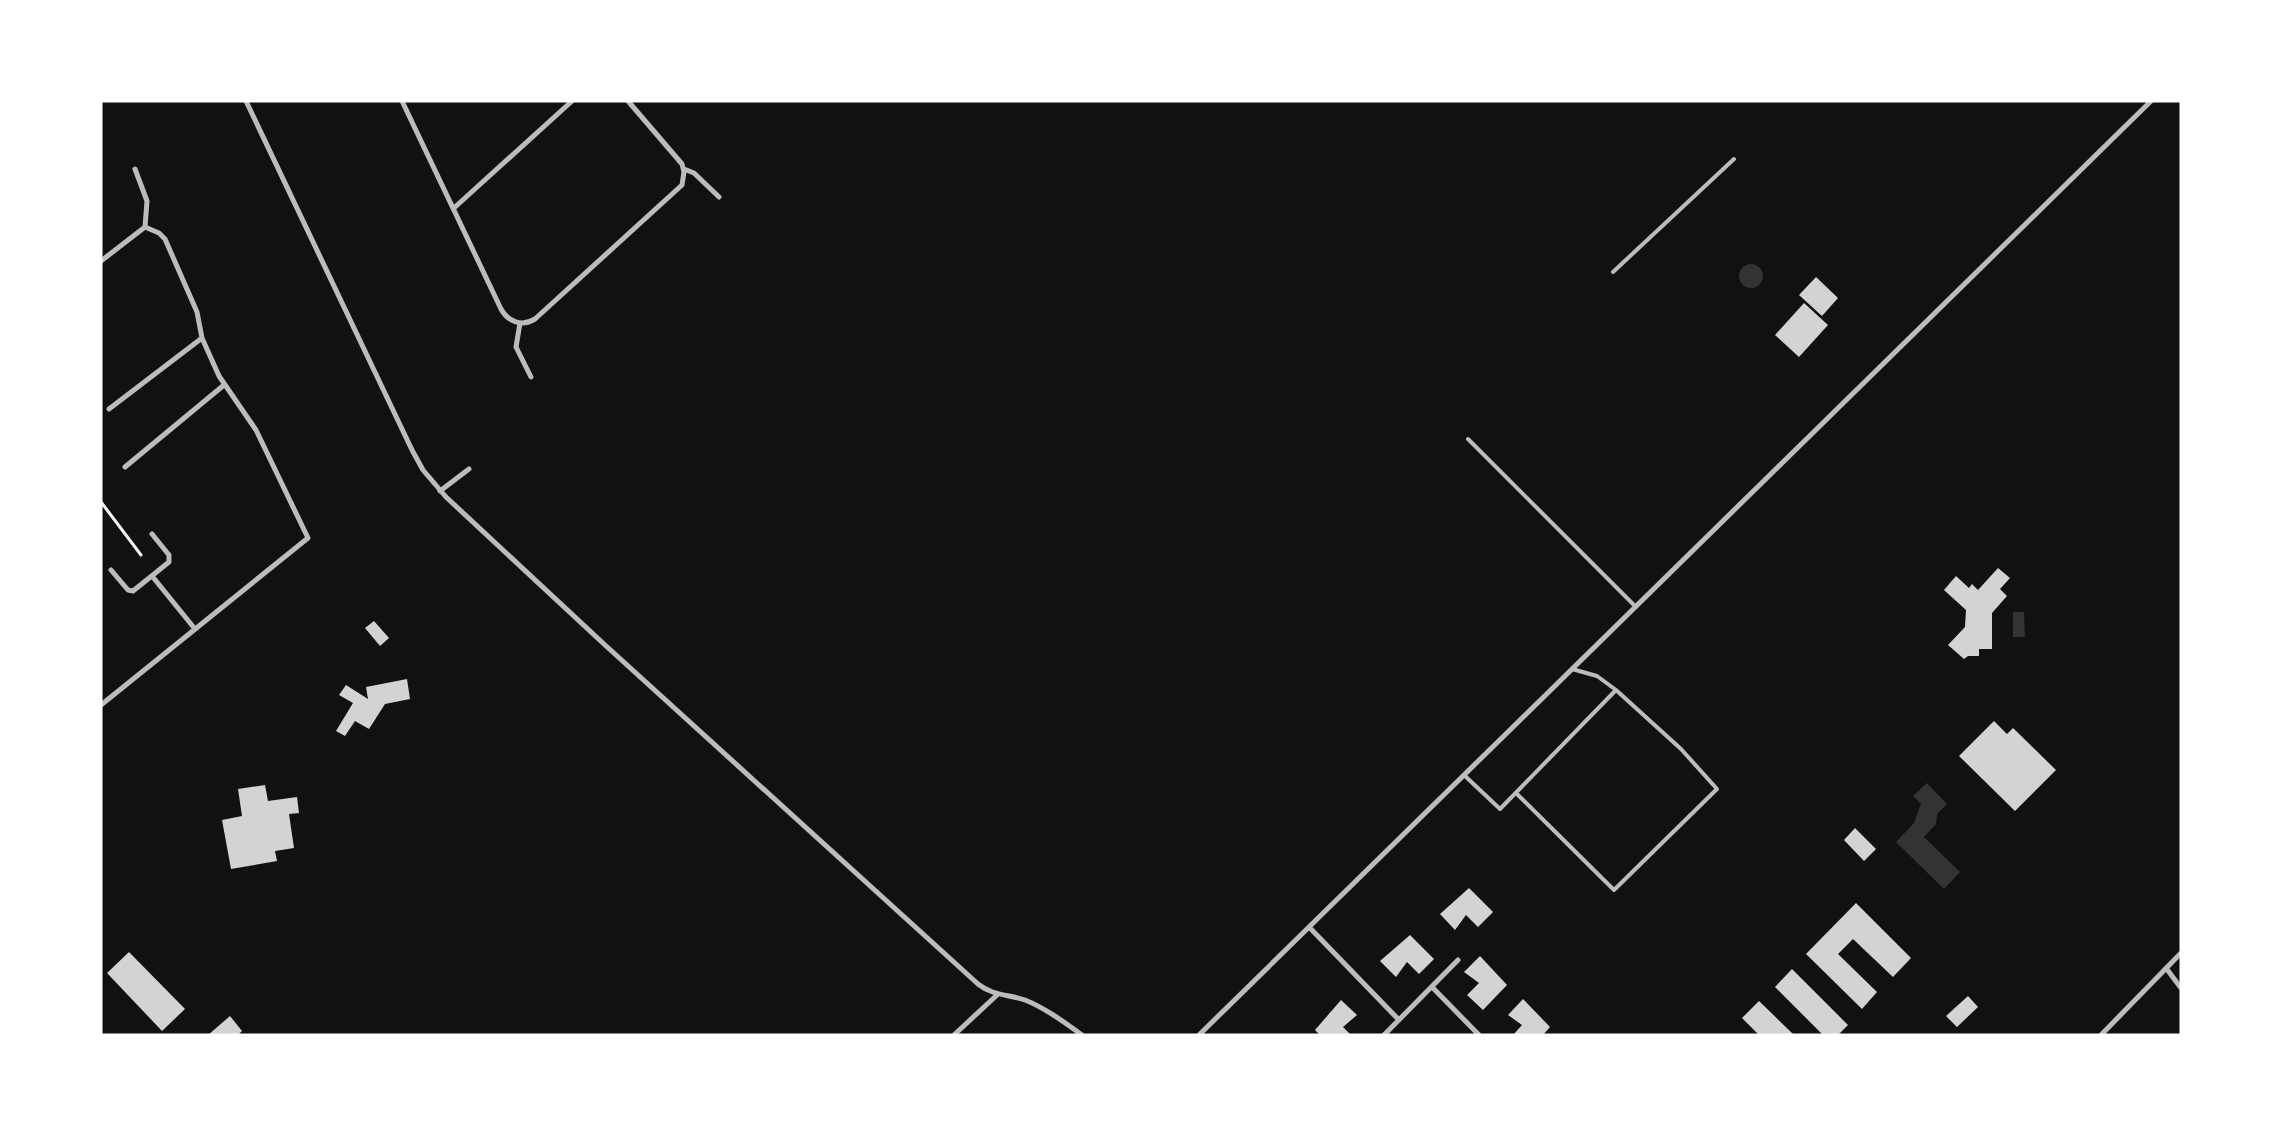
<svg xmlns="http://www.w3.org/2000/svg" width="2282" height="1136" viewBox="0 0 2282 1136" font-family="'Work Sans',sans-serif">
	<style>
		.water { fill: #333 }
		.building { fill: #d3d3d3 }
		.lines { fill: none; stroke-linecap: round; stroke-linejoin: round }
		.path { stroke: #f5f5f5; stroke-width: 3 }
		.service { stroke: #bcbcbc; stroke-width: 4 }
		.minor { stroke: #bcbcbc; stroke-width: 5 }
	</style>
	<rect width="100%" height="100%" fill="#111"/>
	<path class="water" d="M1739 276a12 12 0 1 1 24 0a12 12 0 1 1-24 0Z
		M2013 612H2024L2025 637H2013Z
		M1927 783 1947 804 1937 814 1936 824 1924 837 1960 872 1944 889 1896 842 1914 823 1921 804 1913 796Z"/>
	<path class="building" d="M1816 277 1838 298 1822 316 1799 295Z
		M1804 303 1828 325 1799 357 1775 335Z
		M1998 568 2010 578 2000 589 2007 596 1992 613V649H1979V656H1968L1964 659 1948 645 1965 627 1966 610 1944 590 1956 576 1969 588 1972 584 1978 590Z
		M374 621 389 638 380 646 365 628Z
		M407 679 410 699 385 704 369 729 355 721 345 736 336 731 353 703 339 695 346 685 368 699 366 687Z
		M1994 721 2007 734 2013 728 2056 770 2015 811 1959 756Z
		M265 785 268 801 297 797 299 813 289 814 294 848 275 851 277 861 231 869 222 820 242 816 238 789Z
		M1855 828 1876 849 1864 861 1844 840Z
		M1469 888 1493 912 1478 927 1466 915 1455 930 1440 914Z
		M1856 903 1911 958 1893 977 1853 939 1838 954 1877 992 1862 1009 1806 954Z
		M1410 935 1434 959 1419 974 1407 962 1396 977 1380 961Z
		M129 952 185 1009 162 1031 107 973Z
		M1480 956 1507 985 1483 1010 1467 995 1479 983 1464 972Z
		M1792 969 1848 1025 1838 1035H1823L1775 987Z
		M1968 996 1978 1007 1957 1027 1946 1016Z
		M1523 999 1550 1027 1543 1035H1513L1522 1025 1508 1015Z
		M1341 1000 1357 1015 1343 1027 1351 1035H1320L1315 1030Z
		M1759 1001 1794 1035H1759L1742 1018Z
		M230 1016 242 1031 238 1035H208Z"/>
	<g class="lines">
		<path class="path" d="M101 502 141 555"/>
		<path class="service" d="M1613 272 1734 159
			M1468 439 1636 607
			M1464 775 1500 809 1616 690
			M1516 793 1614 890 1717 789 1681 749 1616 690 1597 676 1572 669"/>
		<path class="minor" d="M246 101 412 450 423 470 446 497 605 645 978 984C993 996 1008 994 1025 1000 1045 1008 1064 1022 1082 1035
			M402 101 501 309C508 322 522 327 535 319L682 185 684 172 682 164 628 101
			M135 169 147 201 145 227
			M684 169 694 173 719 197
			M454 208 572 101
			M101 261 145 227
			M520 323 516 347 531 377
			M109 409 202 338
			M125 467 224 385
			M440 491 469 469
			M111 570 128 590 133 591 169 562V555L152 534
			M152 576 195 629
			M101 705 308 538 256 430 219 376 202 338 197 312 165 239 159 233 145 227
			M1309 927 1399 1020
			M2166 968 2181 988
			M1432 987 1479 1035
			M954 1035 997 995
			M1199 1035 2151 101
			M1384 1035 1458 960
			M2101 1035 2181 953"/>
	</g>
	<rect width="2282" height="1136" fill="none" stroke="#ffffff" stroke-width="205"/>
</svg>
